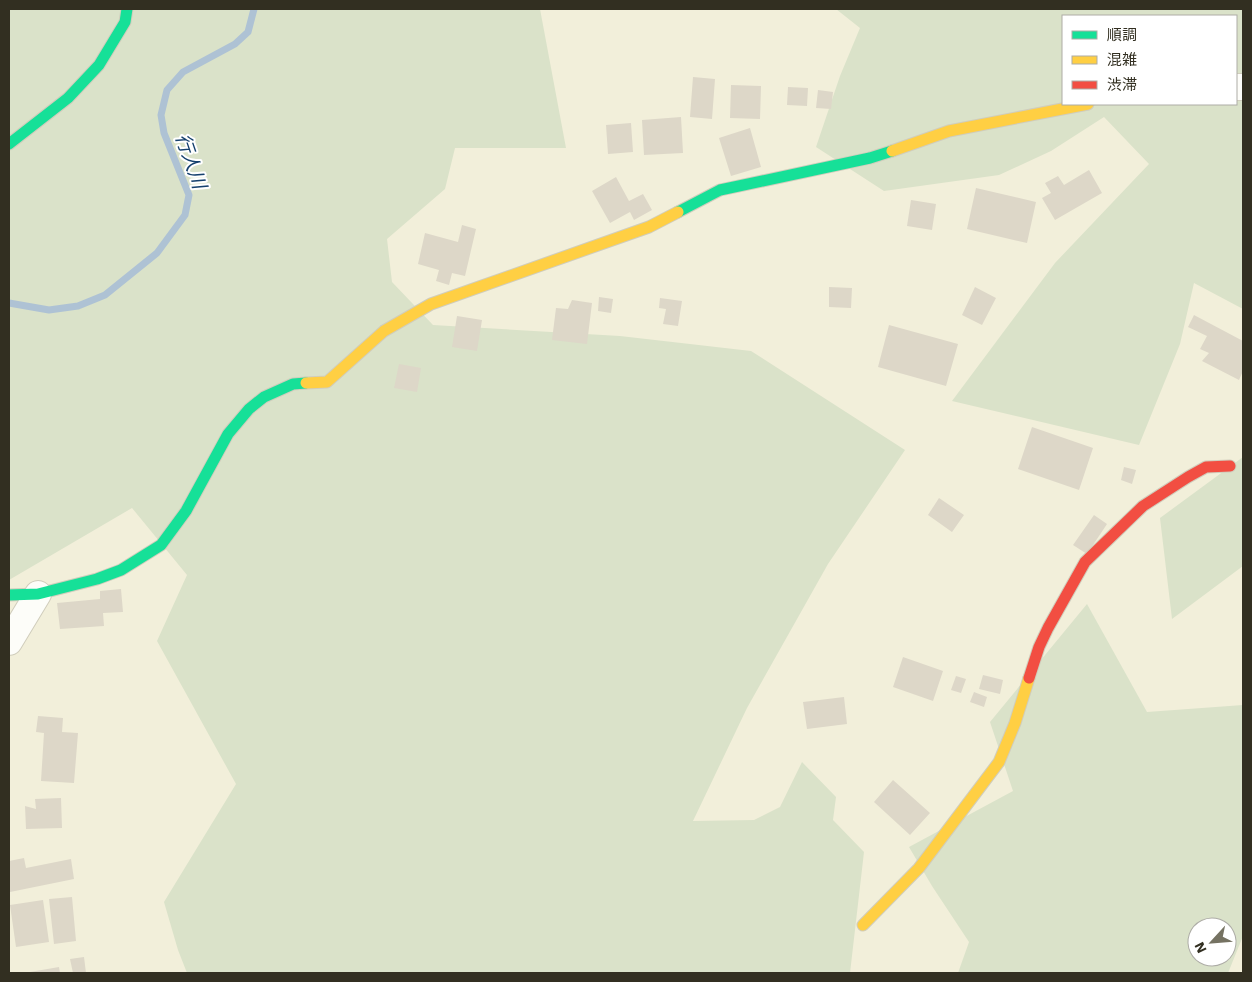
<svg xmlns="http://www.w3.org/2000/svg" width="1252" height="982" viewBox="0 0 1252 982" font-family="'Work Sans','Noto Sans JP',sans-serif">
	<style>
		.green { fill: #dae2c9; fill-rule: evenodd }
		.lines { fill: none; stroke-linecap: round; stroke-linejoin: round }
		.stream { stroke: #aec2d4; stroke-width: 7 }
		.building { fill: #ddd7c8 }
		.street-casing { stroke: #d0cdbc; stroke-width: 28 }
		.fast-casing { stroke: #d0cdbc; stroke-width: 13 }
		.slow-casing { stroke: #d0cdbc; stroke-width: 13 }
		.jam-casing { stroke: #d0cdbc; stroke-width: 13 }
		.street { stroke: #fdfdf9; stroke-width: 26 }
		.fast { stroke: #16e098; stroke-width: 11 }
		.slow { stroke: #ffcf43; stroke-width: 11 }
		.jam { stroke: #f24e42; stroke-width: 11 }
		.labels { text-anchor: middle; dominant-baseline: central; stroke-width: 4; stroke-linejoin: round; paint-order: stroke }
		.water-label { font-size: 19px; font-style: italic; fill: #15406d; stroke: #fff }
	</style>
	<rect width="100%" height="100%" fill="#f2efda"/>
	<path class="green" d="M9 9H540L566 148H455L445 189 387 239 392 282 433 325 620 336 751 351 905 450 828 564 747 708 693 821 754 820 780 807 802 762 836 797 833 820 864 852 850 973H187L178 950 164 902 236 784 157 641 187 575 132 508 9 580Z
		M836 9H1243V309L1194 283 1180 344 1139 445 952 401 1055 263 1149 164 1104 117 1051 151 999 175 884 191 816 147 840 76 860 28ZM1063 16H1236V104H1063Z
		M1243 457V566L1172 619 1160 518Z
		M1087 604 1147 712 1243 705V936L1228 973H958L969 942 932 886 909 847 1013 791 990 722ZM1197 927H1227V957H1197Z"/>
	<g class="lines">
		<path class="stream" d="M9 303 49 310 78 306 105 295 157 253 185 215 189 195 164 133 161 115 167 90 183 72 235 44 248 32 254 9"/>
	</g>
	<path class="building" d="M693 77 715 79 712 119 690 117Z
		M731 85 761 86 760 119 730 118Z
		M788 87 808 88 807 106 787 105Z
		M818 90 833 92 831 109 816 108Z
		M681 117 683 153 644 155 642 120Z
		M631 123 633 152 608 154 606 125Z
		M750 128 761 167 731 176 719 138Z
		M1089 170 1102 193 1055 220 1042 198 1051 193 1045 183 1058 176 1064 185Z
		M616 177 629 201 643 194 652 210 634 220 630 212 610 223 592 191Z
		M976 188 1036 202 1027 243 967 229Z
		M911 200 936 204 932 230 907 226Z
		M462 225 476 229 465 276 452 273 449 285 436 281 439 270 418 264 425 233 458 242Z
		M829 287 852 288 851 308 829 307Z
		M975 287 996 298 982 325 962 315Z
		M599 297 613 299 611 313 598 311Z
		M660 298 682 301 678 326 663 324 666 309 659 308Z
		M572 300 592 303 587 344 552 340 556 308 568 309Z
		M1194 315 1243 341V371L1239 380 1202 361 1209 353 1200 349 1207 336 1188 327Z
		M457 316 482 320 477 351 452 347Z
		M889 325 958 344 946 386 878 367Z
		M399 364 421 368 417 392 394 388Z
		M1032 427 1093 448 1079 490 1018 469Z
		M1124 467 1136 470 1132 484 1121 480Z
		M939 498 964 515 952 532 928 515Z
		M1094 515 1107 524 1087 554 1073 545Z
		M121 589 123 612 103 613 104 626 60 629 57 603 100 599V591Z
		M903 657 943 671 933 701 893 687Z
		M983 675 1003 680 1000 694 979 689Z
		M956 676 966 679 961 693 951 690Z
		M974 692 987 697 984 707 970 702Z
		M844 697 847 724 807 729 803 702Z
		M38 716 63 718 62 732 78 733 74 783 41 781 44 733 36 732Z
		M893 780 930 813 910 835 874 802Z
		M61 798 62 828 26 829 25 806 36 809 35 799Z
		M24 858 26 868 71 859 74 879 10 892 9 861Z
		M72 897 76 941 54 944 49 899Z
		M43 900 49 942 16 947 10 905Z
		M84 957 86 973H73L70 959Z
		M59 967 60 973H30V972Z"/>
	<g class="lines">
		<g class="street-casing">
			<path id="street" d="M1236 87H1243
				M9 642 38 594"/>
		</g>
		<g class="fast-casing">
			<path id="fast" d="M9 144 68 98 99 65 125 22 127 9
				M678 212 720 190 870 158 892 151
				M9 595 38 594 97 579 121 570 161 545 186 511 228 434 249 409 264 397 293 384 306 383"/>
		</g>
		<g class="slow-casing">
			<path id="slow" d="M892 151 949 131 1088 104
				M306 383 327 382 384 331 431 304 649 227 678 212
				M863 925 919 868 999 762 1015 723 1029 678"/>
		</g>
		<g class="jam-casing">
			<path id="jam" d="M1029 678 1039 647 1048 628 1085 562 1143 506 1188 477 1206 467 1230 466"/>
		</g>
		<use href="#street" class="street"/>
		<use href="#fast" class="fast"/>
		<use href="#slow" class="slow"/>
		<use href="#jam" class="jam"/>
	</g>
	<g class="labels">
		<g class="water-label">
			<text transform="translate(191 161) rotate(71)">行人川</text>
		</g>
	</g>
	<rect width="1252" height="982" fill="none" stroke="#322f21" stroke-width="20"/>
	<rect x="1062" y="15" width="175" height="90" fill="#ffffff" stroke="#adaca6"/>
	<rect x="1072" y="31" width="25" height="8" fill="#16e098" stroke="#adaca6"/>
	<text x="1107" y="40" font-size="15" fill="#322f21">順調</text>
	<rect x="1072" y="56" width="25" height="8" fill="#ffcf43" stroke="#adaca6"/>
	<text x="1107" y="65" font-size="15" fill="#322f21">混雑</text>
	<rect x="1072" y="81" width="25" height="8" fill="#f24e42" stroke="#adaca6"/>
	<text x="1107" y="90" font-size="15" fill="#322f21">渋滞</text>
	<g transform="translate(1212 942) rotate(244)"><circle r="24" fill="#ffffff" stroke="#adaca6"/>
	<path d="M0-4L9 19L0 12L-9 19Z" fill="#757262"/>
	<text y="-8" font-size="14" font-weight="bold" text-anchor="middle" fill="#322f21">N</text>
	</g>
</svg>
